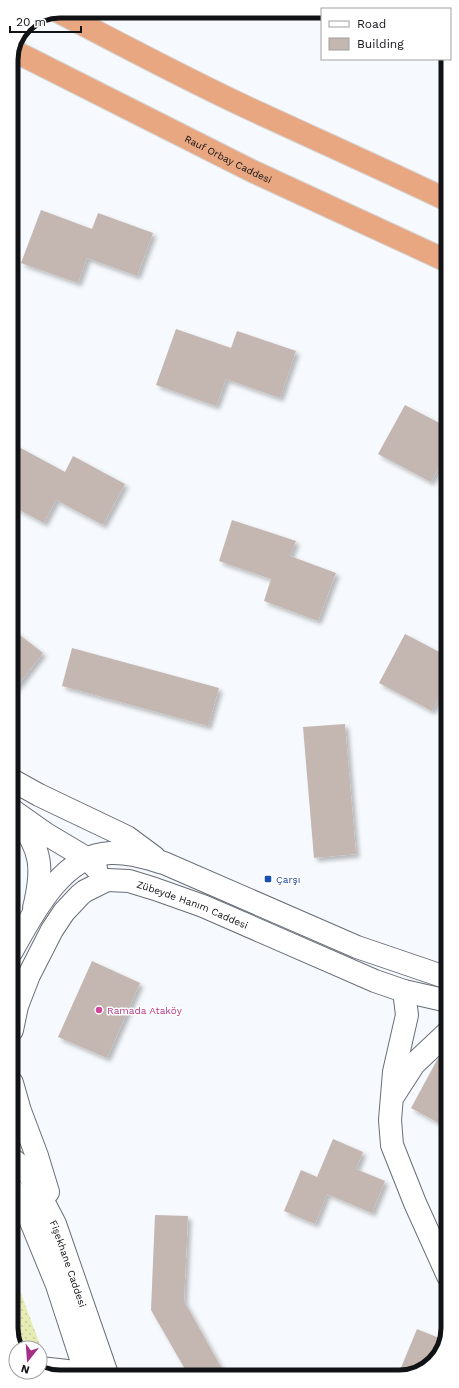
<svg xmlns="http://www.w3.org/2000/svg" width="459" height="1388" viewBox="0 0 459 1388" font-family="'Work Sans',sans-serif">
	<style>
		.park { fill: url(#park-dots) }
		.building { fill: #c4b7b1; filter: url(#shadow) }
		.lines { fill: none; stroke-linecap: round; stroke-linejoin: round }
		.street-casing { stroke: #686e78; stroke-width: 24 }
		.secondary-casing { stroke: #686e78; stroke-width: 24 }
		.highway-casing { stroke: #d4d4d5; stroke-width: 24 }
		.street { stroke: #fff; stroke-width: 22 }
		.secondary { stroke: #fff; stroke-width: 22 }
		.highway { stroke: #e8a780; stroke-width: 22 }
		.transit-dot { fill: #1a4fb4; stroke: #fff; stroke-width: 1.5 }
		.hotel-dot { fill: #d1479c; stroke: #fff; stroke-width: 1.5 }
		.labels { text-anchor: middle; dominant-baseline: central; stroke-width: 3; stroke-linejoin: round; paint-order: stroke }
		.street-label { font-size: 10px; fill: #101216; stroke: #fff }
		.transit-label { font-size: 10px; fill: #164399; stroke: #fff; text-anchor: start }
		.hotel-label { font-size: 10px; fill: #b23c85; stroke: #fff; text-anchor: start }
		.rim { fill: none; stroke: #101216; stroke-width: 5 }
	</style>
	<defs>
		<pattern id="park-dots" width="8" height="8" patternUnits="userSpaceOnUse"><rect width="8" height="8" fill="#e7ecb5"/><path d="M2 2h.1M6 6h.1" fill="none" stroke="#c5c99b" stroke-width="1.8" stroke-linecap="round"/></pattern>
		<filter id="shadow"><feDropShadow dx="3.5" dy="3.5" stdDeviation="2" flood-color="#0004"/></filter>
	</defs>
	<rect width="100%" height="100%" fill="#f6f9fd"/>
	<path class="park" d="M13 1272 42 1350H40V1348L17 1347 13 1340Z"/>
	<path class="building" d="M41 210 92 229 98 213 153 233 137 276 87 258 78 283 21 263Z
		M176 329 231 348 237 331 296 351 280 398 226 379 216 406 156 385Z
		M405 405 447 427V453L431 482 378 454Z
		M17 446 65 472 73 456 125 484 103 525 56 500 44 523 12 506V456Z
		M232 520 296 541 290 556 336 573 318 621 264 601 271 579 219 561Z
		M12 629 43 653 12 693Z
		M405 634 447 656V682L432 711 379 683Z
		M72 648 219 688 208 726 62 686Z
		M345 724 356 854 314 858 303 727Z
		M92 961 140 983 107 1058 58 1037Z
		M448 1050V1128L411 1108 437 1060Z
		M333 1139 363 1152 356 1169 385 1181 372 1213 327 1194 315 1224 284 1211 301 1170 317 1177Z
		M155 1215 188 1216 184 1301 226 1376H189L151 1310Z
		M417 1329 444 1340 438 1358 411 1375H398Z"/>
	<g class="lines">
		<g class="street-casing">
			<path id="street" d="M404 991 407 1015 394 1072 390 1120 392 1145 415 1203 448 1276
				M394 1095 414 1064 448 1032
				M40 1368 85 1373"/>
		</g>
		<g class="secondary-casing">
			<g id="secondary">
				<path d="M12 780 39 795 127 837 154 857"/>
				<path d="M12 810 46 834 88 859 96 868"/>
				<path d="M17 819C43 849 43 871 34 908"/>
				<path d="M12 951C32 915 62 855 110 853 128 852 146 858 164 863L357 947 448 978"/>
				<path id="s1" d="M12 1030 17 1006 29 975 52 930 64 912 80 895 85 891 107 880 129 881 155 889 203 906 375 981 404 991 448 1001"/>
				<path d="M12 1083 20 1111 37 1156 48 1192"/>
				<path id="s2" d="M12 1159 28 1172 55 1224 108 1377"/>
				<path d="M12 1189 25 1207 57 1285 87 1377"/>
			</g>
		</g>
		<g class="highway-casing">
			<g id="highway">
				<path d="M59 12C120 44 182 77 246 107 313 138 380 168 447 200"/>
				<path id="s3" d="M14 51 252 171 447 261"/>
			</g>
		</g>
		<use href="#street" class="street"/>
		<use href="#secondary" class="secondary"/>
		<use href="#highway" class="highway"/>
	</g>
	<rect class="transit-dot" x="264" y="875" width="8" height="8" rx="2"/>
	<circle class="hotel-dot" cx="99" cy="1010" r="4"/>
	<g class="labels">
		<g class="street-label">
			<text stroke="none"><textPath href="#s3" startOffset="240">Rauf Orbay Caddesi</textPath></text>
			<text stroke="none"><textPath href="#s1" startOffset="274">Zübeyde Hanım Caddesi</textPath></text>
			<text stroke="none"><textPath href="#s2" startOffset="121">Fişekhane Caddesi</textPath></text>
		</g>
		<g class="transit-label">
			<text x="276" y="879">Çarşı</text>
		</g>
		<g class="hotel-label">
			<text x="107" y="1010">Ramada Ataköy</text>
		</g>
	</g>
	<path d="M0 0H459V1388H0ZM60 18H399A42 42 0 0 1 441 60V1328A42 42 0 0 1 399 1370H60A42 42 0 0 1 18 1328V60A42 42 0 0 1 60 18Z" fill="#fff" fill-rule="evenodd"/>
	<path class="rim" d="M60 18H399A42 42 0 0 1 441 60V1328A42 42 0 0 1 399 1370H60A42 42 0 0 1 18 1328V60A42 42 0 0 1 60 18Z"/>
	<rect x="321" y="8" width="130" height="52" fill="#ffffff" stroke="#9fa0a2"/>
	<rect x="329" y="21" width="20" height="6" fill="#ffffff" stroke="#9fa0a2"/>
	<text x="357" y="28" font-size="12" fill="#101216">Road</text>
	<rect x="329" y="38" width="20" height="12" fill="#c4b7b1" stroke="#9fa0a2"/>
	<text x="357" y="48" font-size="12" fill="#101216">Building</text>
	<g transform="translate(28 1360) rotate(197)"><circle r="19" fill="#ffffff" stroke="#9fa0a2"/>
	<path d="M0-3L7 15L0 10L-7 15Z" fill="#a52f87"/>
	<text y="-6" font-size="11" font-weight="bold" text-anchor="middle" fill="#101216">N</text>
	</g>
	<path d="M10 26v6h71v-6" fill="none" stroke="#101216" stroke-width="2"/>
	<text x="16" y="26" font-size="12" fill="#101216" stroke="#ffffff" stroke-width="3" paint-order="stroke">20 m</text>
</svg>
